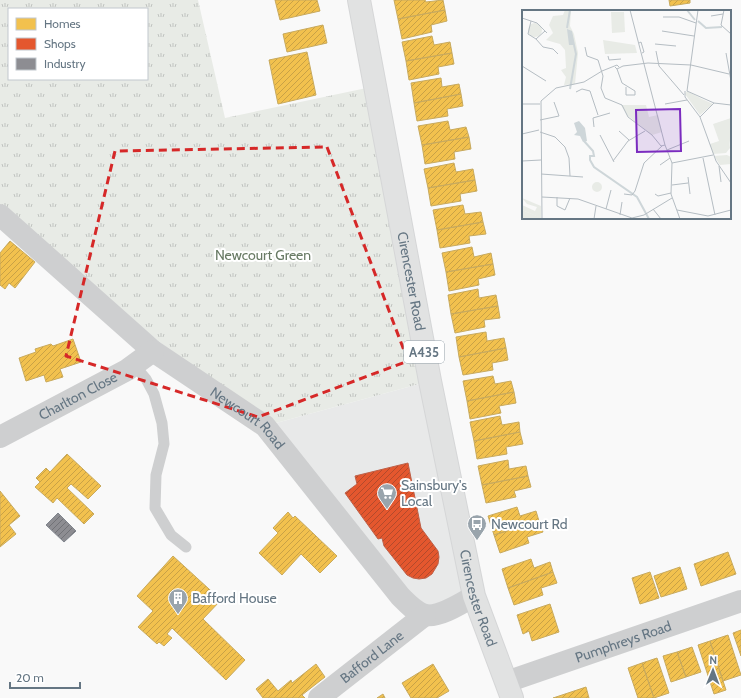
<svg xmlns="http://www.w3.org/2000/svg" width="741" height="698" viewBox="0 0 741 698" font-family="Cabin,sans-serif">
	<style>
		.built { fill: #e8e9e9 }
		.grass { fill: url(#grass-tufts); fill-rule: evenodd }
		.homes { fill: url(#homes-hatch); stroke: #c8aa5e }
		.shops { fill: url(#shops-hatch); stroke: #be6048 }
		.industry { fill: url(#industry-hatch); stroke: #81868e }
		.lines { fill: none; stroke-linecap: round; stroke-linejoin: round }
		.primary-casing { stroke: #d5d6d7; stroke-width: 24 }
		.service { stroke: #cecfd0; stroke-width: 11 }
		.minor { stroke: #cecfd0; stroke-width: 22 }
		.primary { stroke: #e1e2e2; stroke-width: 22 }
		.marked { fill: none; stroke: #d62828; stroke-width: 3; stroke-dasharray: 8 5; stroke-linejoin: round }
		.labels { text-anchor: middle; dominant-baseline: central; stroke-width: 4; stroke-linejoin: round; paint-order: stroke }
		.shield { fill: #fff; stroke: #939fa8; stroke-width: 1 }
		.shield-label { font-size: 13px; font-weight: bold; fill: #657683 }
		.park-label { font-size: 14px; fill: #687a64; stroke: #fff }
		.street-label { font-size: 14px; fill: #657683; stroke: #fff }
		.poi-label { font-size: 14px; fill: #657683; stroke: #fff; text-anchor: start }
		.inset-river { fill: none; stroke: #ced6d9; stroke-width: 2 }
		.inset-road { fill: none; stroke: #b5bdc3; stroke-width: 1 }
		.view { fill: #7b2cbf; fill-opacity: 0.15; stroke: #7b2cbf; stroke-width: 2 }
		.inset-edge { fill: none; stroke: #657683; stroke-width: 2 }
	</style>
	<defs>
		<pattern id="grass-tufts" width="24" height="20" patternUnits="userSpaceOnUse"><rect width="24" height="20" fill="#e8ebe6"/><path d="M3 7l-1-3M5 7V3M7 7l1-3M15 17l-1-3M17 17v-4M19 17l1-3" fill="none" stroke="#c0c3c0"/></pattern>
		<pattern id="homes-hatch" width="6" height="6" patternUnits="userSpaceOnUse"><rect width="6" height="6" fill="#f2c14e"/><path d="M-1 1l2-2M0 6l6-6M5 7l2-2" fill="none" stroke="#c8a146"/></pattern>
		<pattern id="shops-hatch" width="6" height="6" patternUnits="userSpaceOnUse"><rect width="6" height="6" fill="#e4572e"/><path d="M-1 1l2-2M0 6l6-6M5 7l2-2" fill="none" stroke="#b24a2c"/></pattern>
		<pattern id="industry-hatch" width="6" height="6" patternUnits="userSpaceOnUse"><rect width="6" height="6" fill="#8d8d92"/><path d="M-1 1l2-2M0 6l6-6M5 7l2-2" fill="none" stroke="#717277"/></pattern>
	</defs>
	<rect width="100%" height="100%" fill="#f9f9f9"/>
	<path class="built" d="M430 381 474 596 425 615 265 426Z"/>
	<path class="grass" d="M0 0H198L225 118 376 86 430 381 265 426 0 215ZM9 9H147V79H9Z"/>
	<path class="homes" d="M275 0H317L320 11 280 20Z
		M394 0H425L426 2 443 0 445 10 398 19Z
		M669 0H690V3L670 6Z
		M445 10 447 21 431 25 432 32 402 39 398 19Z
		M323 25 327 43 287 52 283 34Z
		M432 36 434 45 450 42 452 53 406 61 402 42Z
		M307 52 316 95 278 104 269 60Z
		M452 53 454 64 438 67 439 74 409 80 406 61Z
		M441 78 442 87 459 84 461 94 414 103 411 83Z
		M461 94 463 106 447 109 448 116 417 121 414 103Z
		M448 121 450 130 466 127 469 137 422 145 418 126Z
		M469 137 471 149 454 152 455 159 425 164 422 145Z
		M454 163 456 172 473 169 475 180 428 188 424 169Z
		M475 180 477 191 460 194 461 201 431 206 428 188Z
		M463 205 465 214 481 212 483 222 437 230 433 210Z
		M483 222 486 234 469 236 470 243 440 248 437 230Z
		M10 241 35 262 15 288 9 283 5 289 0 285V253Z
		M472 247 474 257 491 253 493 264 446 272 442 253Z
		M493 264 495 275 478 279 479 285 449 291 446 272Z
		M478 289 479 298 496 295 498 306 451 314 448 295Z
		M498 306 500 318 484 320 485 327 455 333 451 314Z
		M486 332 487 341 504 338 506 348 459 357 456 337Z
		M73 339 81 362 60 369 63 377 46 382 44 375 26 381 19 358 36 352 35 349 51 344 53 346Z
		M506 348 508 360 492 363 493 370 463 375 459 357Z
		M493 376 495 384 511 381 514 392 467 401 463 381Z
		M514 392 516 403 499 406 501 413 470 419 467 401Z
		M500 416 502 425 519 422 520 432 474 441 470 422Z
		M520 432 523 444 506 447 507 454 477 459 474 441Z
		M67 454 101 486 88 499 71 484 67 488 94 514 84 524 57 498 53 503 35 487 40 482 36 478 46 468 50 472Z
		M508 460 509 469 526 466 528 476 482 485 478 466Z
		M528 476 531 487 514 491 516 497 486 503 482 485Z
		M0 491 20 516 9 525 16 534 0 547Z
		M517 507 520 516 536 511 539 521 494 535 488 516Z
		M288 512 293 518 295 516 337 556 320 573 301 554 282 575 259 553 278 533 273 528Z
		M539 521 543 532 527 537 529 543 500 553 494 535Z
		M728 552 736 574 701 586 694 564Z
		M173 556 221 600 203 619 245 660 226 680 172 628 167 634 172 638 164 646 159 642 157 644 138 627 153 611 137 596Z
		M531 559 534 568 550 562 553 572 508 588 502 569Z
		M680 567 687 589 661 597 654 576Z
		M553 572 557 583 541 588 543 595 514 605 508 588Z
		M650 572 659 598 640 604 632 578Z
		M550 604 559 632 532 641 529 631 523 634 517 615Z
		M741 630V656L733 633Z
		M728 635 741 675 723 681 710 641Z
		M710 641 726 690 714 694 698 645Z
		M692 647 701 672 686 677 677 652Z
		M677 652 686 677 671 682 663 656Z
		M657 658 669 693 654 698 642 663Z
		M642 663 654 698H638L628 668Z
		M316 664 325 677 302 695 305 698H263L256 689 268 679 278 691 291 680 292 683Z
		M433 664 449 691 437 698H411L402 683Z
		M586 687 589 698H553Z
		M383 694 385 698H377Z"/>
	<path class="shops" d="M408 463 421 528 438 551 439 557 438 564 432 574 426 578 419 579 413 578 407 575 384 546 382 538 378 539 345 493 357 484 355 476Z"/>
	<path class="industry" d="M58 513 76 531 64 542 46 525Z"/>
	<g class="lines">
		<g class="primary-casing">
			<g id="primary">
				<path id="s5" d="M359 0 430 381 474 596 512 698"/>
			</g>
		</g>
		<path class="service" d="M134 365 146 379 154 394 162 423 164 444 156 475 155 508 171 535 186 547"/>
		<g class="minor">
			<path id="s1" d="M0 215 153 351 265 426 400 596C407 603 415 612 425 615 439 618 462 603 474 596"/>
			<path id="s2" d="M0 437 127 370 153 351"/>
			<path id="s3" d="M506 682 741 601"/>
			<path id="s4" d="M319 698 425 615"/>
		</g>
		<use href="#primary" class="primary"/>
	</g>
	<path class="marked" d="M327 147 408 361 258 417 66 356 115 151Z"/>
	<defs>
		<g id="supermarket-pin" transform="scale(1)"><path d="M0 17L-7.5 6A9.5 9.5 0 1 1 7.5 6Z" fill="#99a4ac" stroke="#fff"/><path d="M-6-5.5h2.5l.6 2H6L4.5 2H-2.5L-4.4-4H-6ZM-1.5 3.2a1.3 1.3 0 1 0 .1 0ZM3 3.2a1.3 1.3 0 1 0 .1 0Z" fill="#fff"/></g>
		<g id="bus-pin" transform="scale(1)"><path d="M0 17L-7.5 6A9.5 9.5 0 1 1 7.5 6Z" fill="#99a4ac" stroke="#fff"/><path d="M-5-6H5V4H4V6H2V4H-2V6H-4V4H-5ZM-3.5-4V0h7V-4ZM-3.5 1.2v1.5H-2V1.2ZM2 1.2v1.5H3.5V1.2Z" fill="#fff"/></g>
		<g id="building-pin" transform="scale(1)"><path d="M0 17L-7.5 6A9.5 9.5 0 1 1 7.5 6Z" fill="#99a4ac" stroke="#fff"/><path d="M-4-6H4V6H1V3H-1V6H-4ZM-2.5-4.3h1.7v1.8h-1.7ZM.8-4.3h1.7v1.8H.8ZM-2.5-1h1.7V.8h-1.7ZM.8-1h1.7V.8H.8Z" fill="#fff"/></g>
	</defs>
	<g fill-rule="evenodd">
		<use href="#supermarket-pin" x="387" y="493"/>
		<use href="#bus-pin" x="477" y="524"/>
		<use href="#building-pin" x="178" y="598"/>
	</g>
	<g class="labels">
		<rect class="shield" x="404" y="341" width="40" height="22" rx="3"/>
		<g class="shield-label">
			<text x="424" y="352">A435</text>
		</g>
		<g class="park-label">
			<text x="263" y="255">Newcourt Green</text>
		</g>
		<g class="street-label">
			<text stroke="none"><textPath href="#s5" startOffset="286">Cirencester Road</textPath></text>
			<text stroke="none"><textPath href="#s2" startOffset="88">Charlton Close</textPath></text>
			<text stroke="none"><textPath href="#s1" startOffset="321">Newcourt Road</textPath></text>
			<text stroke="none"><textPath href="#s5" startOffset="610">Cirencester Road</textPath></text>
			<text stroke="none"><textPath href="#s3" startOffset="124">Pumphreys Road</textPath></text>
			<text stroke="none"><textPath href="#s4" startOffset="67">Bafford Lane</textPath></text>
		</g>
		<g class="poi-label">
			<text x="401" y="485">Sainsbury's<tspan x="401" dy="16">Local</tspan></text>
			<text x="491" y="524">Newcourt Rd</text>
			<text x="192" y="598">Bafford House</text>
		</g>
	</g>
	<g transform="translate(522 10)">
		<rect width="209" height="209" fill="#f9f9f9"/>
		<path d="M43 0H49L48 16 52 24 56 43 53 74 42 75 44 67 39 60 44 58 43 40 38 34 24 30 31 23 27 15 31 6 41 5ZM6 20a7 7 0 1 1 14 0a7 7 0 1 1-14 0ZM81 30 113 35 115 43 83 44ZM99 95H124L127 107 136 105 140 122 130 125 105 105ZM209 108V135H208L207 131H197L191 114ZM70 177a5 5 0 1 1 10 0a5 5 0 1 1-10 0ZM0 200 20 208V209H0Z" fill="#e8ebe6"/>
		<path d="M0 188 19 196V208L0 200V195L13 201 15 197 5 194Z" fill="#e8ebe6"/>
		<path d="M165 81 180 89 191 94 178 105 163 84Z" fill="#e8ebe6"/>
		<path d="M197 131H207L208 138 204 143 191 144 188 134ZM205 145 209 147V154L198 155 192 146Z" fill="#e8ebe6"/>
		<path d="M89 2H102L103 22 90 23Z" fill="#e8ebe6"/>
		<path d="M45 19 50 21 53 35H47ZM57 111 63 118 65 131 61 132 58 126 52 125 55 122 52 113Z" fill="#ced6d9"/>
		<path class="inset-river" d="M165 0 173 10M176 11 184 18 200 17M45 18 48 0M48 79 54 44 52 35M62 131 71 141 72 146H68V150L72 157 115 187 127 209"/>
		<path class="inset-road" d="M108 0 143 135 150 153 149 184 158 209M202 0 199 15 209 24M189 6 201 4M141 7H157L174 13M0 8 15 13 25 23M9 11 6 24 14 29 23 21M140 21 172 26M14 29 21 37 31 39 36 44M117 33 119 32 122 42 120 43M133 34 154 36M63 37 65 46 76 50 81 66 79 78 83 88 100 95 106 107 130 125 139 136 143 135M134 41 137 56 162 85M204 43 209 71M86 46 87 50 99 49M0 56 24 71M93 57 95 59 101 56 126 53 169 55 207 64M95 59 100 73 113 81V85H104V77M163 81V87L178 107 194 151 209 173M165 81 176 0M165 81 192 93 209 95M54 82 60 79 68 81 76 105M0 94H18M143 94 165 90M178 107 192 93M18 110 37 106 32 92M72 117 71 108 88 103M97 121 107 130M18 122 33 127 43 137 47 148 48 166M0 124 17 120M78 125 92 152M145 140 167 131M181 148 193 205M0 151 19 150M91 151 106 131 123 121M150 153 191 145M138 155 148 148M197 156 199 172M19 164 61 167M166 167 168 184M150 175 166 173M102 184 110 185 113 181 122 153 140 136M133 184 136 186 149 183M20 187 56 189 110 208 122 205 150 188M35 187V196L43 200 48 188M84 199 89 180M131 199 139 209M155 200 186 206 209 200M98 205 100 192M20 209 19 91 34 78 62 72 80 61 95 55 97 57M72 209 74 196"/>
		<path class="view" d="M158 99 159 141 115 142 114 100Z"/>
		<rect width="209" height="209" class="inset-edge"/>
	</g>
	<rect x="8" y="8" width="140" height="72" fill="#ffffff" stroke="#c1c8cd"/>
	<rect x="16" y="18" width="20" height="12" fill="#f2c14e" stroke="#c1c8cd"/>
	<text x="44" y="28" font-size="12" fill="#657683">Homes</text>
	<rect x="16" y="38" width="20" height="12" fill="#e4572e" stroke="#c1c8cd"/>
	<text x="44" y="48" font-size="12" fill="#657683">Shops</text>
	<rect x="16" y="58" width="20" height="12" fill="#8d8d92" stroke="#c1c8cd"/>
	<text x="44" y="68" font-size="12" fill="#657683">Industry</text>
	<g transform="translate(713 670) rotate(1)" stroke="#ffffff" stroke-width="3" paint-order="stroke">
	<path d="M0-3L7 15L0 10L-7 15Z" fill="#657683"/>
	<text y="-6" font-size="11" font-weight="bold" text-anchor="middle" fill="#657683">N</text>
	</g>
	<path d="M10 682v6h70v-6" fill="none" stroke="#657683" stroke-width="2"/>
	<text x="16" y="682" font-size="12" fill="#657683" stroke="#ffffff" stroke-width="3" paint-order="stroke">20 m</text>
</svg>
